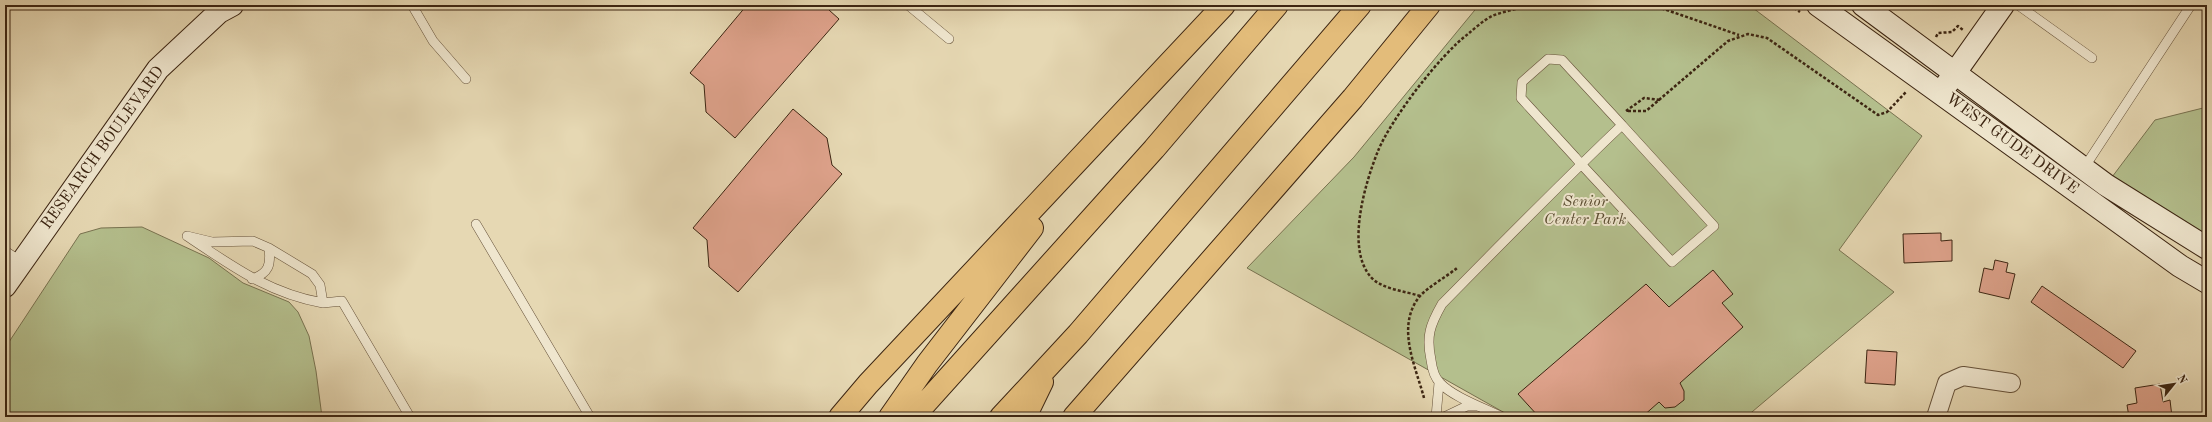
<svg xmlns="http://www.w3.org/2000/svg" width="2212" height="422" viewBox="0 0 2212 422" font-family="'Old Standard TT',serif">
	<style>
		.green { fill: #b4bf8d; stroke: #787250 }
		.building { fill: #dea28b; stroke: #3c2512 }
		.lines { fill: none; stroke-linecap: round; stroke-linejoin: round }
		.lane-casing { stroke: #66523a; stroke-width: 10 }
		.street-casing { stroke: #66523a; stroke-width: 20 }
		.secondary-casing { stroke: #3c2512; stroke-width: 24 }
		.highway-casing { stroke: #3c2512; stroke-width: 24 }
		.path { stroke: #3c2512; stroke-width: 2.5; stroke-dasharray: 3 2; stroke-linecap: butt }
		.lane { stroke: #efe6ce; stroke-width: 9 }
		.street { stroke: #efe6ce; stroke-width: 18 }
		.secondary { stroke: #efe6ce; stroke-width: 22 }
		.highway { stroke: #e3bc7a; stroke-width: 22 }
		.labels { text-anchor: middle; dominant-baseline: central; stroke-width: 4; stroke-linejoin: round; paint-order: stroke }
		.street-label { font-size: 16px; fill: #3c2512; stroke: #efe6ce }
		.park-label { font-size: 16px; font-style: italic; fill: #5a4c31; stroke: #efe6ce }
	</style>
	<rect width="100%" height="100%" fill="#e6d8b3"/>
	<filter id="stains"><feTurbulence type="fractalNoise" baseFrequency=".005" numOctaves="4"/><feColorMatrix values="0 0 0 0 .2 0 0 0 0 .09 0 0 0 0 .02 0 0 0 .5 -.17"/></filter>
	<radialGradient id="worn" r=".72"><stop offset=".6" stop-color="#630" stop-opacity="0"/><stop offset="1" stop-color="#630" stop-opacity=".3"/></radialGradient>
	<path class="green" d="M1479 5H1749L1922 136 1839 250 1894 292 1746 417H1512L1247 268 1354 157Z
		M2207 107V248L2106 185 2155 120Z
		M142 227 209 258 243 283 289 302 298 312 309 336 316 371 322 417H5V348L80 234 101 228Z"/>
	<path class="building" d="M747 5H828L829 10 839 19 735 138 706 112 704 85 690 73Z
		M793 109 827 138 832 165 842 174 738 292 709 267 707 240 693 228Z
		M1941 233V241L1952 240V261L1904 263 1903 234Z
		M1995 260 2008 263 2006 272 2015 274 2009 299 1979 292 1984 268 1993 270Z
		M1713 270 1733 294 1722 303 1743 327 1680 383 1684 391V400L1675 407 1665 408 1659 402 1642 417H1539L1518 394 1646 284 1669 307Z
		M2042 286 2136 351 2123 368 2031 302Z
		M1867 350 1897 352 1895 385 1865 383Z
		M2160 384 2163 402 2170 400 2172 417H2129L2127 405 2137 403 2135 388Z"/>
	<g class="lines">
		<g class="lane-casing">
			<path id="lane" d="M412 5 433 41 466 79
				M908 5 949 39
				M2018 5 2092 58
				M2084 168 2191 5
				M476 224 590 417
				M187 236 212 242 253 241 269 248 312 274 320 285 323 303C268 293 232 266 187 236Z
				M5 251 22 262
				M252 279C269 273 271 265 269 248
				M323 303 342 301 410 417
				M1436 417 1439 383
				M1444 417 1467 406H1478
				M1502 417C1484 408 1453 397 1440 383 1434 377 1432 368 1431 360 1426 336 1430 325 1442 304 1501 244 1561 183 1622 125L1714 226 1672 262 1581 164 1575 157 1521 98 1522 82 1548 59 1562 60 1622 125"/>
		</g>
		<g class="street-casing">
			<path id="street" d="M1936 417 1947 383 1963 376 2011 383"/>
		</g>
		<g class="secondary-casing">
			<path id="secondary" d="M1818 5 2180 266 2207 282
				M1863 5 2106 185 2207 248
				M1947 84 2003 5
				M5 286 158 69 219 12 232 5"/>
		</g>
		<g class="highway-casing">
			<path id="highway" d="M840 417 868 384 1224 5
				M890 417 927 364 1032 228
				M913 417 1154 149 1277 5
				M1001 417 1078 334 1360 5
				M1025 417 1042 382
				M1074 417 1353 98 1429 5"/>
		</g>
		<path class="path" d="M1652 5 1739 35
			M1790 5 1800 12
			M1936 37 1938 33 1952 32 1958 26 1963 30
			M1626 111 1644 98 1660 100
			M1628 111H1646L1728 41 1748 34 1767 38 1878 115 1887 112 1906 92
			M1420 296C1405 291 1380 289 1370 276 1346 247 1365 183 1378 151 1391 119 1440 55 1468 34 1475 28 1484 20 1492 16 1504 11 1518 9 1530 5
			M1424 398C1416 367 1395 326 1420 296 1428 287 1446 277 1457 268"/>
		<use href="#lane" class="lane"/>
		<use href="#street" class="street"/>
		<use href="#secondary" class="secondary"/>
		<use href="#highway" class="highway"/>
	</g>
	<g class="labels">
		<g class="street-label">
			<text transform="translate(2012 144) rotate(36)">WEST GUDE DRIVE</text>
			<text transform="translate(103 148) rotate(-54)">RESEARCH BOULEVARD</text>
		</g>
		<g class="park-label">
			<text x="1585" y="202">Senior<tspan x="1585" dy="18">Center Park</tspan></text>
		</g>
	</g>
	<rect width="2212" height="422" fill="none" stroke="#e6d8b3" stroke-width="20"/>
	<rect x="6" y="6" width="2200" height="410" fill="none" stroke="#3c2512" stroke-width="2"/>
	<rect x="10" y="10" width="2192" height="402" fill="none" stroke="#3c2512"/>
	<g transform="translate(2174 384) rotate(60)" stroke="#efe6ce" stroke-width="3" paint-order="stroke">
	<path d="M0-3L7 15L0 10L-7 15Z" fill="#3c2512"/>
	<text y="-6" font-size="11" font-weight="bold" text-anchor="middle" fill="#3c2512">N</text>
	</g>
	<rect width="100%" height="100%" filter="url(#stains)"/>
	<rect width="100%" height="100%" fill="url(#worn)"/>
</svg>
